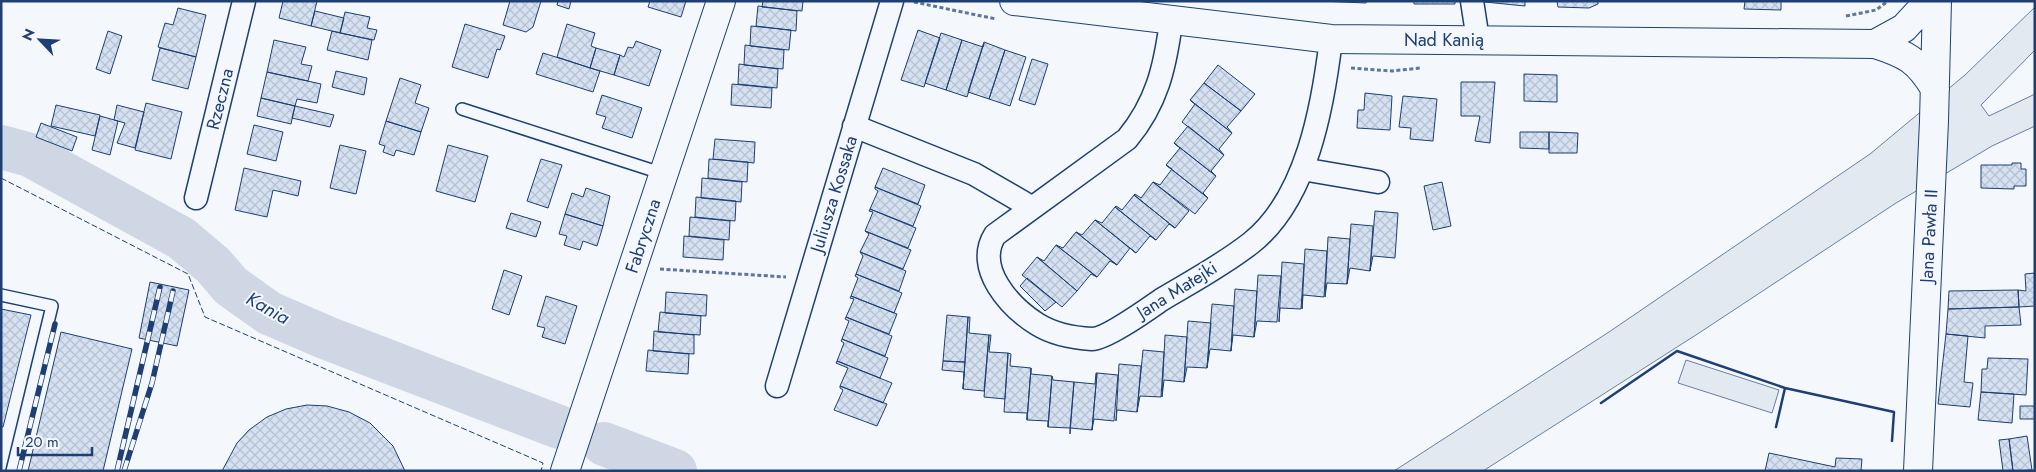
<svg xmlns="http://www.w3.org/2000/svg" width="2036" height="472" viewBox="0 0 2036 472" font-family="Jost,sans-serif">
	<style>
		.green { fill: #e3e9f0; stroke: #687fa3 }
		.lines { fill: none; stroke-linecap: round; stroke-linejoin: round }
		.river { stroke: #cfd7e4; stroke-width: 44 }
		.building { fill: url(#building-cross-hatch); stroke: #1d3f73 }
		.lane-casing { stroke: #1d3f73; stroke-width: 14 }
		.street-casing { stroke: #1d3f73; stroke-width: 25 }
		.secondary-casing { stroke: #1d3f73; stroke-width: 30 }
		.path { stroke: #5e769c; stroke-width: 3; stroke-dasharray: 4 2.5; stroke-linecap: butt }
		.lane { stroke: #f4f7fb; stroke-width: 11 }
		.street { stroke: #f4f7fb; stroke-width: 22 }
		.secondary { stroke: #f4f7fb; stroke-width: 28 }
		.rail-casing { stroke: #1d3f73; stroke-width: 5.5 }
		.rail { stroke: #f4f7fb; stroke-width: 4; stroke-dasharray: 11; stroke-linecap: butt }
		.fence { stroke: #1d3f73; stroke-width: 1; stroke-dasharray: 6 2.5; stroke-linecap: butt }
		.wall { stroke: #1d3f73; stroke-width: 2.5 }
		.labels { text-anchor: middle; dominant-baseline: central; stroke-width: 4; stroke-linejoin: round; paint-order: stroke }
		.street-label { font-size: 18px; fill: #1d3f73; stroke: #f4f7fb }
		.water-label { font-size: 19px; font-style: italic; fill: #1d3f73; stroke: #f4f7fb }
	</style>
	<defs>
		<pattern id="building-cross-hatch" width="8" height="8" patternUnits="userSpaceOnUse" patternTransform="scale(1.25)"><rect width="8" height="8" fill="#d5e0f0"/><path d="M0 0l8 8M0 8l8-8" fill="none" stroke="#b6c1d1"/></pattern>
	</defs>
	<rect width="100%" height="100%" fill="#f4f7fb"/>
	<path class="green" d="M2035 7V50L1981 105 1989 116 2035 94V126L1992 146 1896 203 1699 333 1483 471H1394L1609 332 1870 154 1965 75Z
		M1686 360 1779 390 1772 413 1678 383Z"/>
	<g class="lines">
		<path class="river" d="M1 147 30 155 181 238 213 265 231 286 269 313 327 338 559 427
			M604 444 675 471"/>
	</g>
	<path class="building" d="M283 1H317L311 26 279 18Z
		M510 1H541L533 27 526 32 503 25Z
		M558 1H571L569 9 557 5Z
		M650 1H686L681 17 648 7Z
		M763 1H803L802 11 762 7Z
		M1320 1H1366V3Z
		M1414 1H1455V4H1414Z
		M1525 1V6L1485 2V1Z
		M1557 1H1598V4L1589 8 1558 7Z
		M1745 1H1781V10L1744 9Z
		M758 6 797 11 796 31 756 26Z
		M178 8 206 15 196 57 158 47 165 23 173 25Z
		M315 11 344 18 340 33 311 26Z
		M345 12 370 17 367 28 377 30 374 40 340 33Z
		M465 24 505 36 500 50 497 49 488 78 452 67Z
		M567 24 595 33 591 46 596 48 590 68 557 57Z
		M751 26 791 30 789 50 750 46Z
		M918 30 940 38 924 87 901 80Z
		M108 31 122 36 110 74 96 69Z
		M332 31 372 40 368 60 327 50Z
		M941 33 962 40 946 90 925 83Z
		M274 40 306 47 301 64 312 66 308 81 267 72Z
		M962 40 983 47 984 43 967 97 946 90Z
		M636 41 661 50 649 86 614 75 620 55 624 57 628 47 633 48Z
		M984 42 1005 50 989 99 968 92Z
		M745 45 784 50 783 69 744 65Z
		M160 48 196 57 188 89 152 80Z
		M596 48 620 55 614 75 590 68Z
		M1005 50 1026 57 1010 106 989 99Z
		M543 53 600 71 593 92 536 74Z
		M1032 59 1048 64 1035 105 1019 100Z
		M739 64 778 69 777 88 738 84Z
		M1218 65 1255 94 1241 111 1204 83Z
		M336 71 367 78 364 95 332 87Z
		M267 72 321 84 317 103 297 99 295 106 261 98Z
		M1524 74 1557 75V102L1524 101Z
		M400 78 421 85 415 103 429 108 421 132 386 121Z
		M1461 82H1495L1490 143 1475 141 1480 116H1461Z
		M1204 83 1241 111 1227 127 1232 133 1190 100Z
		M732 84 772 88 771 108 731 105Z
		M1365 93 1392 96 1390 130 1357 128 1358 110H1364Z
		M602 95 642 108 632 138 602 128 606 117 596 114Z
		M1403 96 1437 99 1433 141 1410 139 1411 128 1399 127Z
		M261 98 295 106 291 124 257 116Z
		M1190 100 1232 133 1219 149 1224 155 1182 122 1195 104Z
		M146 103 182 112 171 159 135 150Z
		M56 105 100 115 95 136 51 126Z
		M117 105 144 112 135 148 117 143 125 123 114 120Z
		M295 106 334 115 330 127 292 118Z
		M100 116 118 121 110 155 92 150Z
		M386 121 421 132 414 155 396 150 394 156 383 152 385 146 379 144Z
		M41 123 77 137 72 151 36 137Z
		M254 125 283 132 276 161 247 154Z
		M1188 126 1224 155 1211 171 1216 176 1174 143Z
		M1520 132H1549V149L1520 148Z
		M1549 132 1578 133 1577 153H1549Z
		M715 139 755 142 754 163 713 159Z
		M1174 143 1216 176 1203 193 1208 198 1166 165 1180 148Z
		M340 145 366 151 356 194 330 188Z
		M448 145 488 156 475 202 436 191Z
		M541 159 562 165 548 208 527 201Z
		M709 159 748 162 747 182 708 178Z
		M2012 163H2021V169H2026V186H2014V189L1981 188V165H2012Z
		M1166 165 1208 198 1195 214 1153 182 1160 185 1172 169Z
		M244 168 301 181 298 196 273 190 267 217 235 210Z
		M883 168 925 185 918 204 875 187Z
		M702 178 742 182 741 202 701 198Z
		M1153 182 1189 211 1175 228 1134 195 1135 194 1141 198Z
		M1442 182 1451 226 1433 230 1424 186Z
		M875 187 921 206 913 226 870 209 878 191 875 189Z
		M586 188 610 196 603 226 565 214 572 193 583 197Z
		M1134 195 1175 228 1169 224 1156 240 1115 207 1116 206 1122 210Z
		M696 197 736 201 735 221 695 217Z
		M1115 207 1156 240 1150 236 1136 253 1095 220 1102 223Z
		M870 209 916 228 908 248 865 231 873 212 869 211Z
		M1375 211 1398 213 1395 258 1373 256 1370 271Z
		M511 213 541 222 536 237 506 228Z
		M565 214 603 226 597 246 583 241 580 250 564 245 567 236 559 234Z
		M690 217 730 221 729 240 689 236Z
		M1095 220 1136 253 1130 248 1117 265 1076 232 1082 235Z
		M1351 224 1373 226 1370 271 1350 268 1347 284Z
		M865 231 911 250 903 269 860 252 869 234Z
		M1076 232 1117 265 1110 261 1097 277 1056 245 1063 248Z
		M684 236 724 240 723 260 683 257Z
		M1328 237 1350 239 1347 284 1327 283 1325 297Z
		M1056 245 1097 277 1091 274 1077 291 1037 257 1044 261Z
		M1305 249 1327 251 1324 297 1303 295 1302 309Z
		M860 252 906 271 899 291 856 274 863 256Z
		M1037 257 1077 291 1062 307 1022 275Z
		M1282 262 1304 264 1301 309 1280 308 1279 322Z
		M504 270 522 276 509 315 492 309Z
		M2035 273V306L2019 307 2018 290 2026 291 2025 274Z
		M856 274 902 293 894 313 851 296 858 278 855 276Z
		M1258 275 1281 276 1277 322 1257 321 1254 337Z
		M1027 278 1056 302 1045 311 1020 286Z
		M150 282 189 290 177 346 139 338Z
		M1235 289 1257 291 1254 337 1233 335 1231 351Z
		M2018 290 2019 307 1948 309 1949 291Z
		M666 292 707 295 706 316 665 313Z
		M546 296 577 306 565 344 542 337 545 328 537 326Z
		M851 296 897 314 889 334 846 317 854 299 850 298Z
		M1212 304 1234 306 1231 351 1210 349 1207 368Z
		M2019 307 2021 325 1985 326V338L1946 334 1948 309Z
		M1 309 31 315 3 427H1Z
		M660 312 701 316 700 335 658 332Z
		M947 315 968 317 965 362 943 361Z
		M846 317 892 336 885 356 842 339 849 321 845 319Z
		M968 317H970L969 333 989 335 984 391 963 389Z
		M1188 321 1211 323 1207 368 1187 367 1184 382Z
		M654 331 694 335V354L653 351Z
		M61 332 132 349 103 471H28Z
		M1946 334 1968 336 1964 382 1973 383 1970 407 1938 404Z
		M989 335H991L989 352 1008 353 1005 399 984 397Z
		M1165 335 1187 337 1184 382 1164 380 1162 397Z
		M842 339 888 358 880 378 837 361 844 343 841 341Z
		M648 350 689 354 688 374 646 371Z
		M1143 350 1164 352 1161 397 1140 396 1137 412Z
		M1008 353 1011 354 1010 366 1031 368 1027 420V413L1004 412Z
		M1988 358 2028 359 2026 395 1981 392 1982 369H1987Z
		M837 361 892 383 883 403 840 386 848 368 836 363Z
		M943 361 965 362 963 389 964 372 942 370Z
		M1119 364 1141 366 1137 412 1117 410 1116 421Z
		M1031 368V374L1052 376 1048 427V421L1027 420Z
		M1096 373H1097L1092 430 1070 428 1074 382 1095 384Z
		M1097 373 1118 375 1114 421 1094 419 1092 430Z
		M1052 376 1053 380 1074 382 1070 434V428L1048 427Z
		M840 386 887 404 877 426 834 410 843 390 840 388Z
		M1981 392 2014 394 2012 423 1978 420Z
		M307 405 327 406 349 412 370 423 393 446 405 471H222L237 443 249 430 267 417 286 409Z
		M2020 406H2035V419H2020Z
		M2027 436 2032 470 2013 471 2009 439Z
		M2009 439 2013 471H2003L1999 440Z
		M1769 453 1835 467 1836 458 1862 459 1861 470 1868 471H1765Z"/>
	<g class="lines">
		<g class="lane-casing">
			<path id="lane" d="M462 109 664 174
				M1 295 52 306 12 471"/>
		</g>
		<g class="street-casing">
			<path id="street" d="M1472 1 1478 40
				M1171 22C1165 67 1157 103 1127 139L995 235C974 268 1010 307 1037 324 1053 334 1074 338 1092 339 1106 339 1148 309 1161 300 1191 282 1223 265 1251 243 1307 199 1323 106 1331 39
				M854 126 974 174 1031 207
				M1302 169 1378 182
				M196 198 244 1
				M777 386 892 1"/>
		</g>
		<g class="secondary-casing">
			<path id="secondary" d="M1014 1 1331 39 1875 44C1906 54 1918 60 1935 89
				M1875 44 1904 28 1929 1
				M565 471 721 1
				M1918 471 1934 121 1937 1"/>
		</g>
		<path class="path" d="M914 2 996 19
			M1846 16 1876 10 1888 1
			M1351 68 1392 71 1420 68
			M660 269 786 277"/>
		<use href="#lane" class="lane"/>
		<use href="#street" class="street"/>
		<use href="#secondary" class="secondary"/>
		<g class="rail-casing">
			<path id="rail" d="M19 471 55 324
				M117 471 160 287
				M124 471 152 383 173 291"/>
		</g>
		<use href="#rail" class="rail"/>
		<path class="fence" d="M1 178 188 274 205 317 543 463 541 471"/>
		<path class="wall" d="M1601 403 1677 351 1785 388
			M1776 427 1785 388 1894 412 1892 441"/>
	</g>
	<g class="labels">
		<g class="street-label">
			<text x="1444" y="40">Nad Kanią</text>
			<text transform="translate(220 99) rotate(-76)">Rzeczna</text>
			<text transform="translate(834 194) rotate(-73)">Juliusza Kossaka</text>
			<text transform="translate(643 236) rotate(-72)">Fabryczna</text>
			<text transform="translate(1929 236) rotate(-87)">Jana Pawła II</text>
			<text transform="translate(1177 290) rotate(-32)">Jana Matejki</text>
		</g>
		<g class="water-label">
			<text transform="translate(268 308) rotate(29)">Kania</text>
		</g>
	</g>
	<rect width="2036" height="472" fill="none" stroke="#1d3f73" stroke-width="5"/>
	<g transform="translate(40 40) rotate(295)" stroke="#f4f7fb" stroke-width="4" paint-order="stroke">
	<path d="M0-4L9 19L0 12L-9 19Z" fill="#1d3f73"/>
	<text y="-8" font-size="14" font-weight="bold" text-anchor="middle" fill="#1d3f73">N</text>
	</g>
	<path d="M18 447v8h74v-8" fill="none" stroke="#1d3f73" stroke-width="2.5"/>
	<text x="25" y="447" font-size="15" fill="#1d3f73" stroke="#f4f7fb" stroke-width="4" paint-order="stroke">20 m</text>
</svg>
